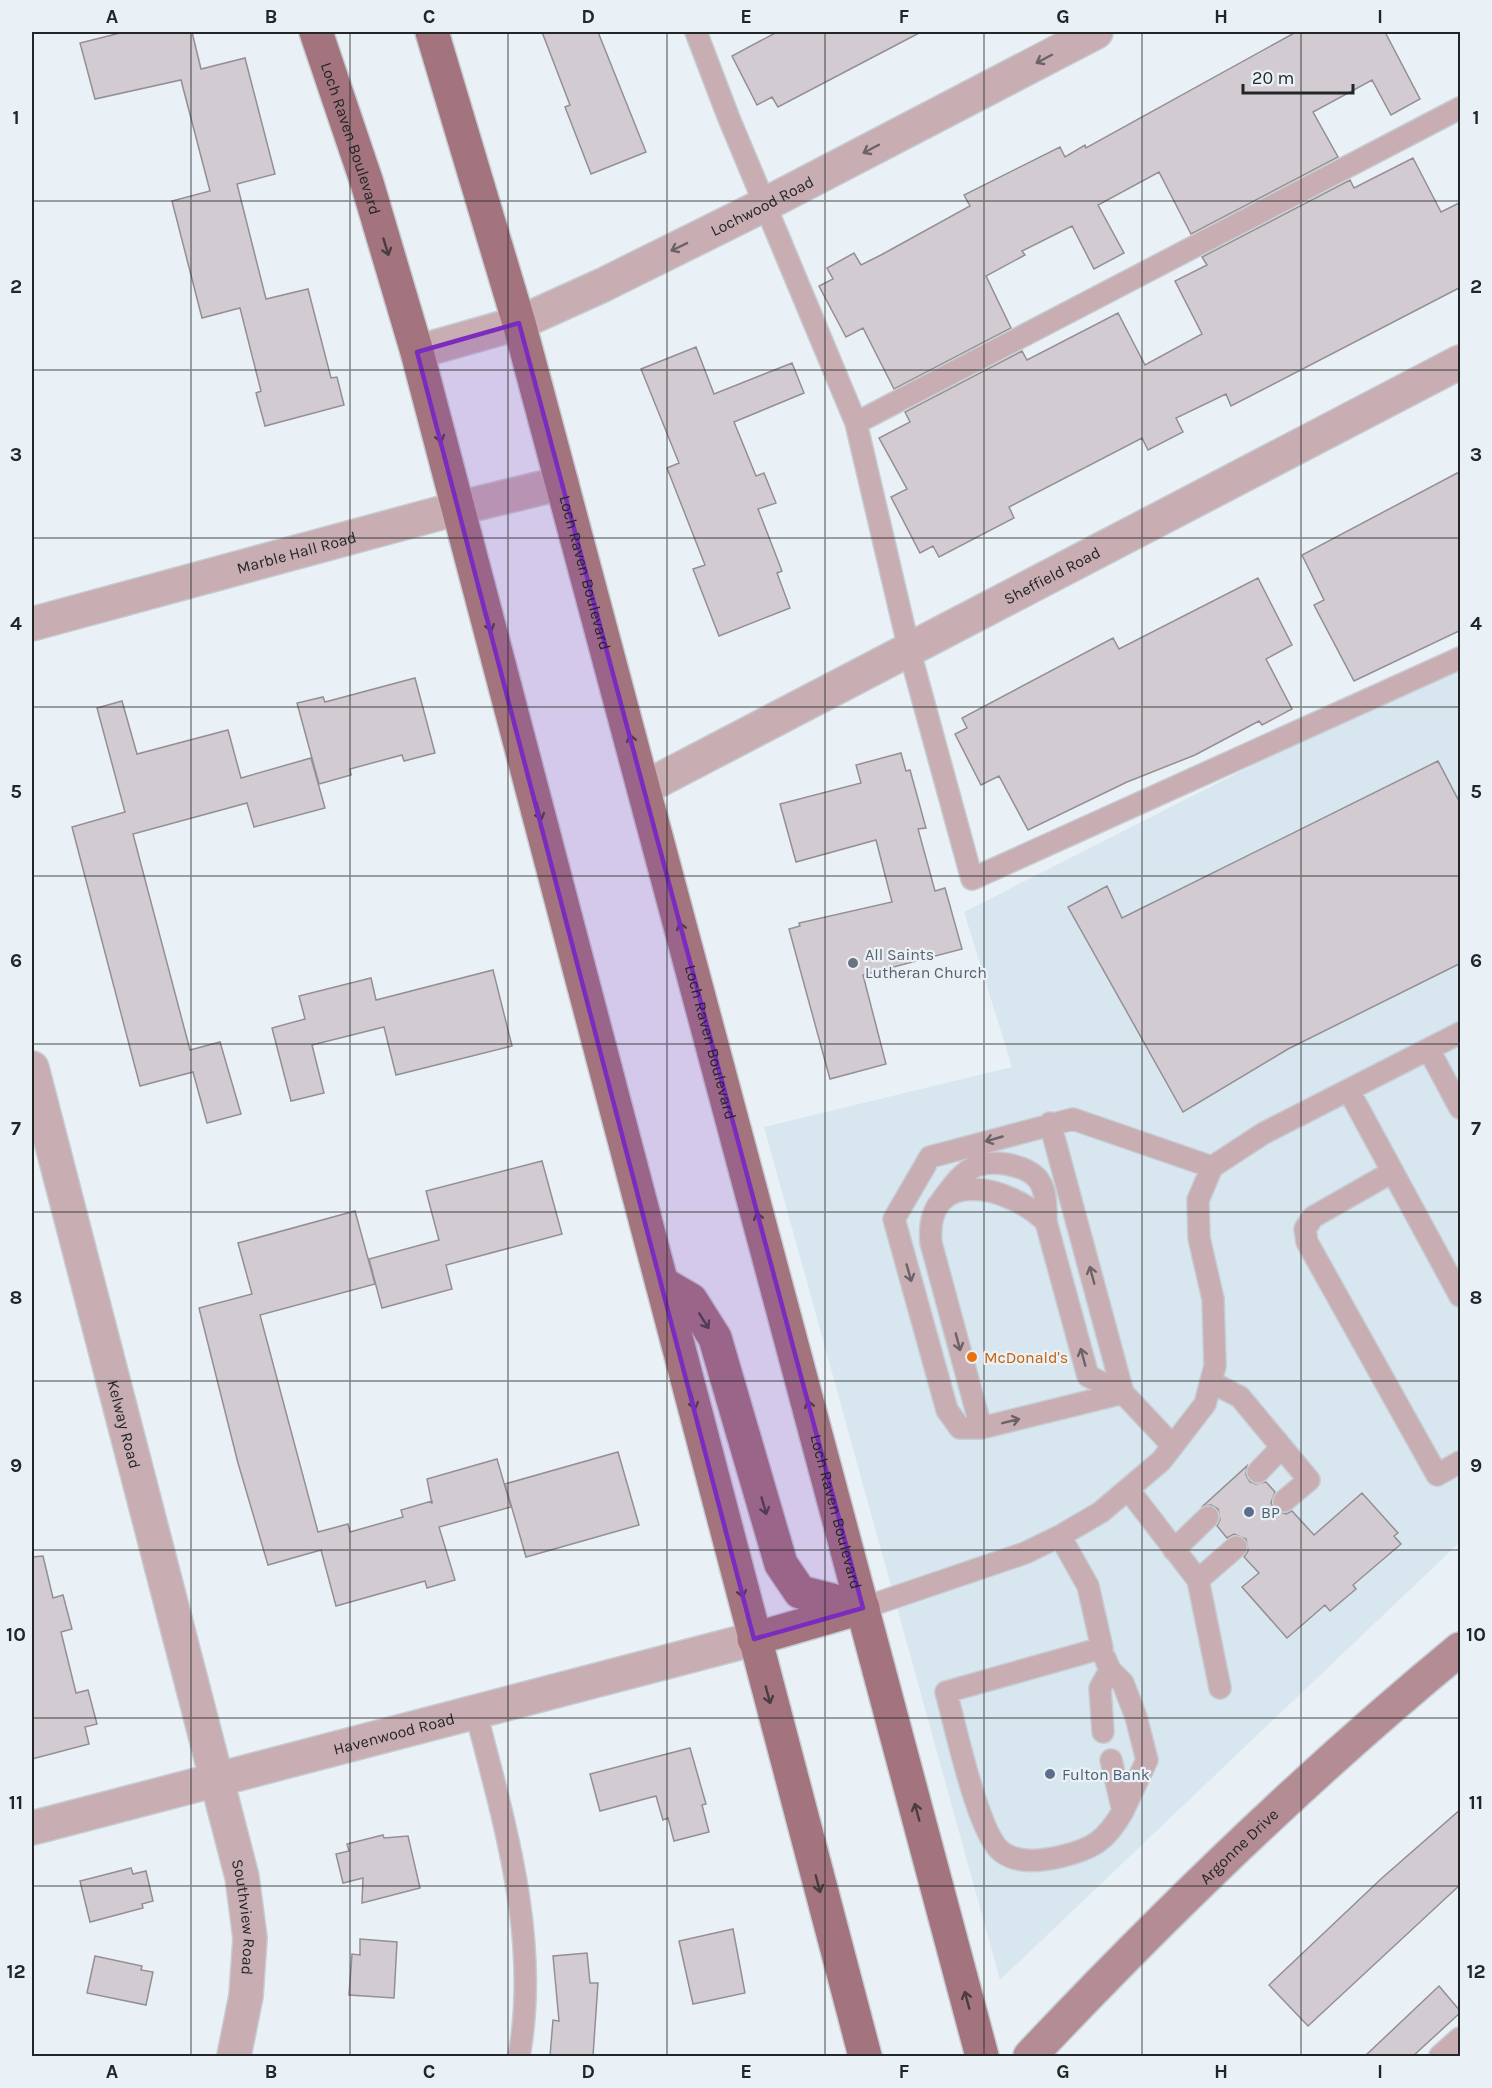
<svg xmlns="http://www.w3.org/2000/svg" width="1492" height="2088" viewBox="0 0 1492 2088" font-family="Karla,sans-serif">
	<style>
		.built { fill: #d8e6f0 }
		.building { fill: #d2ccd2; stroke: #948f94; stroke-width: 1.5 }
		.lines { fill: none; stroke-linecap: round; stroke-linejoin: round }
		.lane-casing { stroke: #c6ccd1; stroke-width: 24 }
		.street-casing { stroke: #c6ccd1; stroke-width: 36 }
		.secondary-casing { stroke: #c6ccd1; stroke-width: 36 }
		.primary-casing { stroke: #c6ccd1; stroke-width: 36 }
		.lane { stroke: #c8adb2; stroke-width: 21 }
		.street { stroke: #c8adb2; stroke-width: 33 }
		.secondary { stroke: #b38c94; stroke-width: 33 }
		.primary { stroke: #a3747e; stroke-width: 33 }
		.oneway { stroke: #6d6366 }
		.oneway2 { stroke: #493d41 }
		.marked { fill: #7b2cbf; fill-opacity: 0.2; stroke: #7b2cbf; stroke-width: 4.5; stroke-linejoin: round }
		.grid { fill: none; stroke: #232627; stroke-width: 1.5; stroke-opacity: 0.55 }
		.worship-dot { fill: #6b7280; stroke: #eaf1f6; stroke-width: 2 }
		.food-dot { fill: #e8710a; stroke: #eaf1f6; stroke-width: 2 }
		.service-dot { fill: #5c6f8a; stroke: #eaf1f6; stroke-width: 2 }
		.labels { text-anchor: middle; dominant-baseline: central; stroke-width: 4.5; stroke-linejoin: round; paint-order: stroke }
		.street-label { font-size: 16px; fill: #232627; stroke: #eaf1f6 }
		.worship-label { font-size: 16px; fill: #5b616d; stroke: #eaf1f6; text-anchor: start }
		.food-label { font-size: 16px; fill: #c56008; stroke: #eaf1f6; text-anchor: start }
		.service-label { font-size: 16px; fill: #4e5e75; stroke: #eaf1f6; text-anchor: start }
		.neatline { fill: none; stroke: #232627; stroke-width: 2 }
		.grid-label { font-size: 20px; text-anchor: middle; font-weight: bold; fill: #232627 }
	</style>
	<rect width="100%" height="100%" fill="#eaf1f6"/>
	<path class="built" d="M1460 660V1542L1000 1980 764 1127 1012 1067 964 912Z"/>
	<path class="building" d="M124 32H192L201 69 245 58 275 174 237 184 266 299 308 289 331 378 337 377 344 405 265 426 256 393 261 391 240 308 202 318 172 201 210 191 181 80 95 99 80 43Z
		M542 32H598L646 152 591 174 565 107 570 105Z
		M777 32H921L778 107 772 97 757 105 732 56Z
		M1296 32H1385L1420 99 1391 115 1372 80 1313 112 1338 157 1191 234 1159 172 1098 205 1124 253 1094 269 1072 226 1022 251 1025 255 986 276 1011 328 894 389 863 328 846 337 819 286 833 279 827 268 854 253 861 265 881 255 970 206 964 195 1060 147 1065 157 1085 145 1086 148Z
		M1413 158 1441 212 1461 202V287L1231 406 1226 394 1176 418 1183 432 1148 450 1142 438 1009 507 1014 518 939 557 933 546 920 553 891 497 907 489 879 438 910 422 905 412 1022 351 1027 360 1118 313 1145 365 1202 334 1175 281 1207 265 1202 257 1350 180 1354 188Z
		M696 347 714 394 792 363 804 393 734 422 756 476 764 473 776 503 758 509 782 571 777 573 790 608 719 636 693 569 705 565 667 468 679 463 641 369Z
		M1461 471V630L1354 681 1314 605 1324 600 1302 555Z
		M1258 578 1292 645 1266 659 1292 709 1262 725 1259 721 1195 755 1127 782 1028 830 999 776 981 785 955 734 967 728 962 718 1113 638 1119 649Z
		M415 678 435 753 404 761 402 755 350 769 351 775 319 784 297 703 323 697 325 702Z
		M122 701 137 754 228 730 241 778 311 758 325 808 254 827 247 803 133 834 190 1050 220 1042 241 1114 207 1123 193 1072 140 1086 72 827 125 812 97 708Z
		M901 753 906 771 910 770 926 828 918 829 935 891 945 888 962 949 863 975 886 1064 830 1079 789 929 800 926 799 923 892 902 876 840 796 862 780 804 861 783 856 765Z
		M1438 761 1461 805V963L1288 1049 1183 1112 1068 907 1107 886 1122 918Z
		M493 970 512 1046 396 1075 384 1027 312 1045 324 1093 291 1101 272 1028 305 1019 299 996 371 978 376 1000Z
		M542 1161 562 1234 446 1265 452 1289 382 1308 369 1259 439 1240 426 1191Z
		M355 1211 375 1284 260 1315 318 1532 348 1524 350 1532 403 1517 401 1510 432 1501V1504L427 1479 497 1459 511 1507 439 1527 455 1580 427 1588 425 1581 336 1606 321 1550 268 1565 238 1463 199 1308 252 1294 238 1243Z
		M618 1452 639 1525 526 1557 505 1484Z
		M1247 1466 1246 1475 1250 1482 1256 1484 1266 1482 1275 1492 1271 1503 1275 1510 1286 1514 1292 1511 1314 1535 1362 1493 1398 1533 1394 1536 1401 1544 1353 1585 1356 1589 1330 1611 1325 1605 1287 1638 1242 1587 1259 1573 1244 1557 1248 1551 1246 1539 1234 1534 1227 1538 1217 1526 1220 1520 1218 1509 1211 1505 1203 1506Z
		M43 1556 53 1598 63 1595 72 1629 61 1632 76 1693 88 1690 97 1724 85 1727 89 1744 32 1759V1557Z
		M690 1748 706 1804 702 1805 709 1832 674 1841 668 1818 663 1820 656 1796 600 1811 590 1774Z
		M1461 1809V1884L1308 2026 1269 1985 1382 1878Z
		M383 1835 384 1838 408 1836 420 1888 362 1903 363 1878 343 1883 336 1854 349 1851 347 1844Z
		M131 1868 133 1874 146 1871 153 1901 142 1904 143 1908 90 1922 80 1881Z
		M733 1929 745 1993 693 2004 679 1941Z
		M360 1939 397 1942 394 1998 349 1995 352 1954 360 1955Z
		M587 1953 590 1983H598L593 2056H550L553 2020 559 2021 553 1956Z
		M95 1956 142 1966 141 1970 153 1972 146 2005 87 1993Z
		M1439 1986 1461 2012 1413 2056H1365Z"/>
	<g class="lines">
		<g class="lane-casing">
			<path id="lane" d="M696 32 728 116 856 423 909 649 972 879 1460 658
				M856 423 1460 108
				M1429 1050 1460 1108
				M1349 1091 1460 1296
				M1050 1123 1123 1393
				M1392 1172 1313 1217 1305 1229 1307 1242 1437 1475 1460 1462
				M942 1200C952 1187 962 1171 979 1165 995 1160 1024 1165 1036 1177 1047 1188 1046 1208 1046 1222
				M1211 1382 1240 1397 1309 1480 1284 1501
				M1123 1393 981 1428H960L947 1410 894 1219 930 1157 1073 1119 1212 1167
				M981 1428 931 1243C924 1166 1008 1184 1046 1222L1088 1376 1123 1393 1173 1446
				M1258 1472 1282 1447
				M1128 1489 1198 1580 1236 1547
				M1060 1536 1088 1586 1102 1648 946 1692C955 1724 978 1835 1002 1852 1018 1864 1041 1861 1059 1857 1093 1849 1106 1841 1123 1811L1111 1760
				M1174 1550 1208 1517
				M1198 1580 1220 1688
				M863 1608 1025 1553 1060 1536 1101 1512 1161 1461 1205 1404 1215 1366 1213 1299 1199 1238 1198 1200 1212 1167 1264 1133 1460 1033
				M1110 1670 1123 1683 1136 1717 1147 1760 1123 1811
				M476 1713C505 1825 540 1940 519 2056
				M1103 1732 1100 1688 1110 1670 1105 1658
				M1440 2056 1460 2038"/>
		</g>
		<g class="street-casing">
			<g id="street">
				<path id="s1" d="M417 352 519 323 603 285 766 204 1096 32"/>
				<path id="s2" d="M32 624 459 508 562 483"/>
				<path id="s3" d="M644 788 1460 362"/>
				<path id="s4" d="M32 1068 242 1877 250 1938 246 1996 234 2056"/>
				<path id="s5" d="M32 1828 754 1639"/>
			</g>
		</g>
		<g class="secondary-casing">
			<g id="secondary">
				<path id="s6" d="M1030 2056C1166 1912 1307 1775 1460 1649"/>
			</g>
		</g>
		<g class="primary-casing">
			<g id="primary">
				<path id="s7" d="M316 32 367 183 417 352 865 2056"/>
				<path id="s8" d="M432 32 519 323 982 2056"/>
				<path d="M662 1283 691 1300 715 1338 781 1564 800 1592 863 1608"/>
				<path d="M754 1639 861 1608"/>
			</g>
		</g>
		<use href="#lane" class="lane"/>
		<use href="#street" class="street"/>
		<use href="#secondary" class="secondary"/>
		<use href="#primary" class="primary"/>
	</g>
	<defs><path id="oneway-shaft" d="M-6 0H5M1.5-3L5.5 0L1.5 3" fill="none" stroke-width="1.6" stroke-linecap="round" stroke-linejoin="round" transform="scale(1.5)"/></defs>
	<g class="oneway">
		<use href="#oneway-shaft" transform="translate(1044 59) rotate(152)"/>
		<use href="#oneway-shaft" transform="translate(871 149) rotate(152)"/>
		<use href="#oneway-shaft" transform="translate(679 247) rotate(154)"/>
		<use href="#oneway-shaft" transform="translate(994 1139) rotate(164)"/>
		<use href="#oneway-shaft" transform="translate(909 1273) rotate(74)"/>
		<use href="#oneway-shaft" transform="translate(1092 1275) rotate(-105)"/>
		<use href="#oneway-shaft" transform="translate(958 1342) rotate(75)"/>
		<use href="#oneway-shaft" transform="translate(1083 1357) rotate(-105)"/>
		<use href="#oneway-shaft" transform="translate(1011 1421) rotate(-14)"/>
	</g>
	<g class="oneway2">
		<use href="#oneway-shaft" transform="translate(386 247) rotate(73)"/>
		<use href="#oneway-shaft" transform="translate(439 434) rotate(75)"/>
		<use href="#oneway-shaft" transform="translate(489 623) rotate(75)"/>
		<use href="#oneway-shaft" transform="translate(632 743) rotate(-105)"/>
		<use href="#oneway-shaft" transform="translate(539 812) rotate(75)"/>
		<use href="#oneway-shaft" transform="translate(682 931) rotate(-105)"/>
		<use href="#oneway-shaft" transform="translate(759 1221) rotate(-105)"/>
		<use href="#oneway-shaft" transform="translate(704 1321) rotate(58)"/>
		<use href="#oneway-shaft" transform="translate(693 1401) rotate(76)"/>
		<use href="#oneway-shaft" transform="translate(810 1409) rotate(-105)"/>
		<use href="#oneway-shaft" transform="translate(764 1506) rotate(74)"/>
		<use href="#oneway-shaft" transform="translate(741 1589) rotate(76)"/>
		<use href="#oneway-shaft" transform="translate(768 1695) rotate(75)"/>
		<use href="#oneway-shaft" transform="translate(917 1812) rotate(-105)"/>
		<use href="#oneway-shaft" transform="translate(818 1884) rotate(75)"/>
		<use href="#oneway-shaft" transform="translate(967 2000) rotate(-105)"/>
	</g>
	<path class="marked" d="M519 323 863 1608 754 1639 417 352Z"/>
	<path class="grid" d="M191 32V2056M350 32V2056M508 32V2056M667 32V2056M825 32V2056M984 32V2056M1142 32V2056M1301 32V2056M32 201H1460M32 370H1460M32 538H1460M32 707H1460M32 876H1460M32 1044H1460M32 1212H1460M32 1381H1460M32 1550H1460M32 1718H1460M32 1886H1460"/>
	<circle class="worship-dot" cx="853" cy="963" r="6"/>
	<circle class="food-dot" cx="972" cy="1357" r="6"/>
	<g class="service-dot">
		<circle cx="1249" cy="1512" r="6"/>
		<circle cx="1050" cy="1774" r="6"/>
	</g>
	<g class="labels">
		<g class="street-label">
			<text stroke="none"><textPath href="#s7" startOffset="112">Loch Raven Boulevard</textPath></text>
			<text stroke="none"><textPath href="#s1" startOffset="376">Lochwood Road</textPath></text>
			<text stroke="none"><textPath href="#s2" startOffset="274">Marble Hall Road</textPath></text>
			<text stroke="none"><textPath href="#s8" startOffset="562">Loch Raven Boulevard</textPath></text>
			<text stroke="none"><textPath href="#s3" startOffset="460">Sheffield Road</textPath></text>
			<text stroke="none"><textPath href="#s8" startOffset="1048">Loch Raven Boulevard</textPath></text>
			<text stroke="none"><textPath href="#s4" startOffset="368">Kelway Road</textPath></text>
			<text stroke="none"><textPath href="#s8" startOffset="1534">Loch Raven Boulevard</textPath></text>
			<text stroke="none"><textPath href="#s5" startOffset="374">Havenwood Road</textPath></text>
			<text stroke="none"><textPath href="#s6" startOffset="296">Argonne Drive</textPath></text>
			<text stroke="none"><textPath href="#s4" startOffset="876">Southview Road</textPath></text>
		</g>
		<g class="worship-label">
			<text x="865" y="954">All Saints<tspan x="865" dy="18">Lutheran Church</tspan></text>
		</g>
		<g class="food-label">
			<text x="984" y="1357">McDonald's</text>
		</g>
		<g class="service-label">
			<text x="1261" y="1512">BP</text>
			<text x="1062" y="1774">Fulton Bank</text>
		</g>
	</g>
	<rect width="1492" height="2088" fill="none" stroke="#eaf1f6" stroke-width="66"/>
	<path d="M1243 84v9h110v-9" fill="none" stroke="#232627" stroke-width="3"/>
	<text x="1252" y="84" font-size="18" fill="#232627" stroke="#eaf1f6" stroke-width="4.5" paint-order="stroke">20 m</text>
	<rect x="33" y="33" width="1426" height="2022" class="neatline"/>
	<g class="grid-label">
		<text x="112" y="23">A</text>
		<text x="271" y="23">B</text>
		<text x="429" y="23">C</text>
		<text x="588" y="23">D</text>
		<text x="746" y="23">E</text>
		<text x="904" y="23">F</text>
		<text x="1063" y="23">G</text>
		<text x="1221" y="23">H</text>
		<text x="1380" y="23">I</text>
		<text x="16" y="124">1</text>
		<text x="1476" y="124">1</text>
		<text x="16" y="293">2</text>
		<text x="1476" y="293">2</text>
		<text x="16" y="461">3</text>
		<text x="1476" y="461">3</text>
		<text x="16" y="630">4</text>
		<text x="1476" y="630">4</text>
		<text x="16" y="798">5</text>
		<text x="1476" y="798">5</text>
		<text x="16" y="967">6</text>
		<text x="1476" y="967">6</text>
		<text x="16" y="1135">7</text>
		<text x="1476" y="1135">7</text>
		<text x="16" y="1304">8</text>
		<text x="1476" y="1304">8</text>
		<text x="16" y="1472">9</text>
		<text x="1476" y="1472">9</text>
		<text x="16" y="1641">10</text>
		<text x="1476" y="1641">10</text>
		<text x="16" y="1809">11</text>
		<text x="1476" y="1809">11</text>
		<text x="16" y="1978">12</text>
		<text x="1476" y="1978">12</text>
		<text x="112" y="2078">A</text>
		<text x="271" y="2078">B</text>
		<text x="429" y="2078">C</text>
		<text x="588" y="2078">D</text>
		<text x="746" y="2078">E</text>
		<text x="904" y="2078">F</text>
		<text x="1063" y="2078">G</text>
		<text x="1221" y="2078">H</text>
		<text x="1380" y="2078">I</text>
	</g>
</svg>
